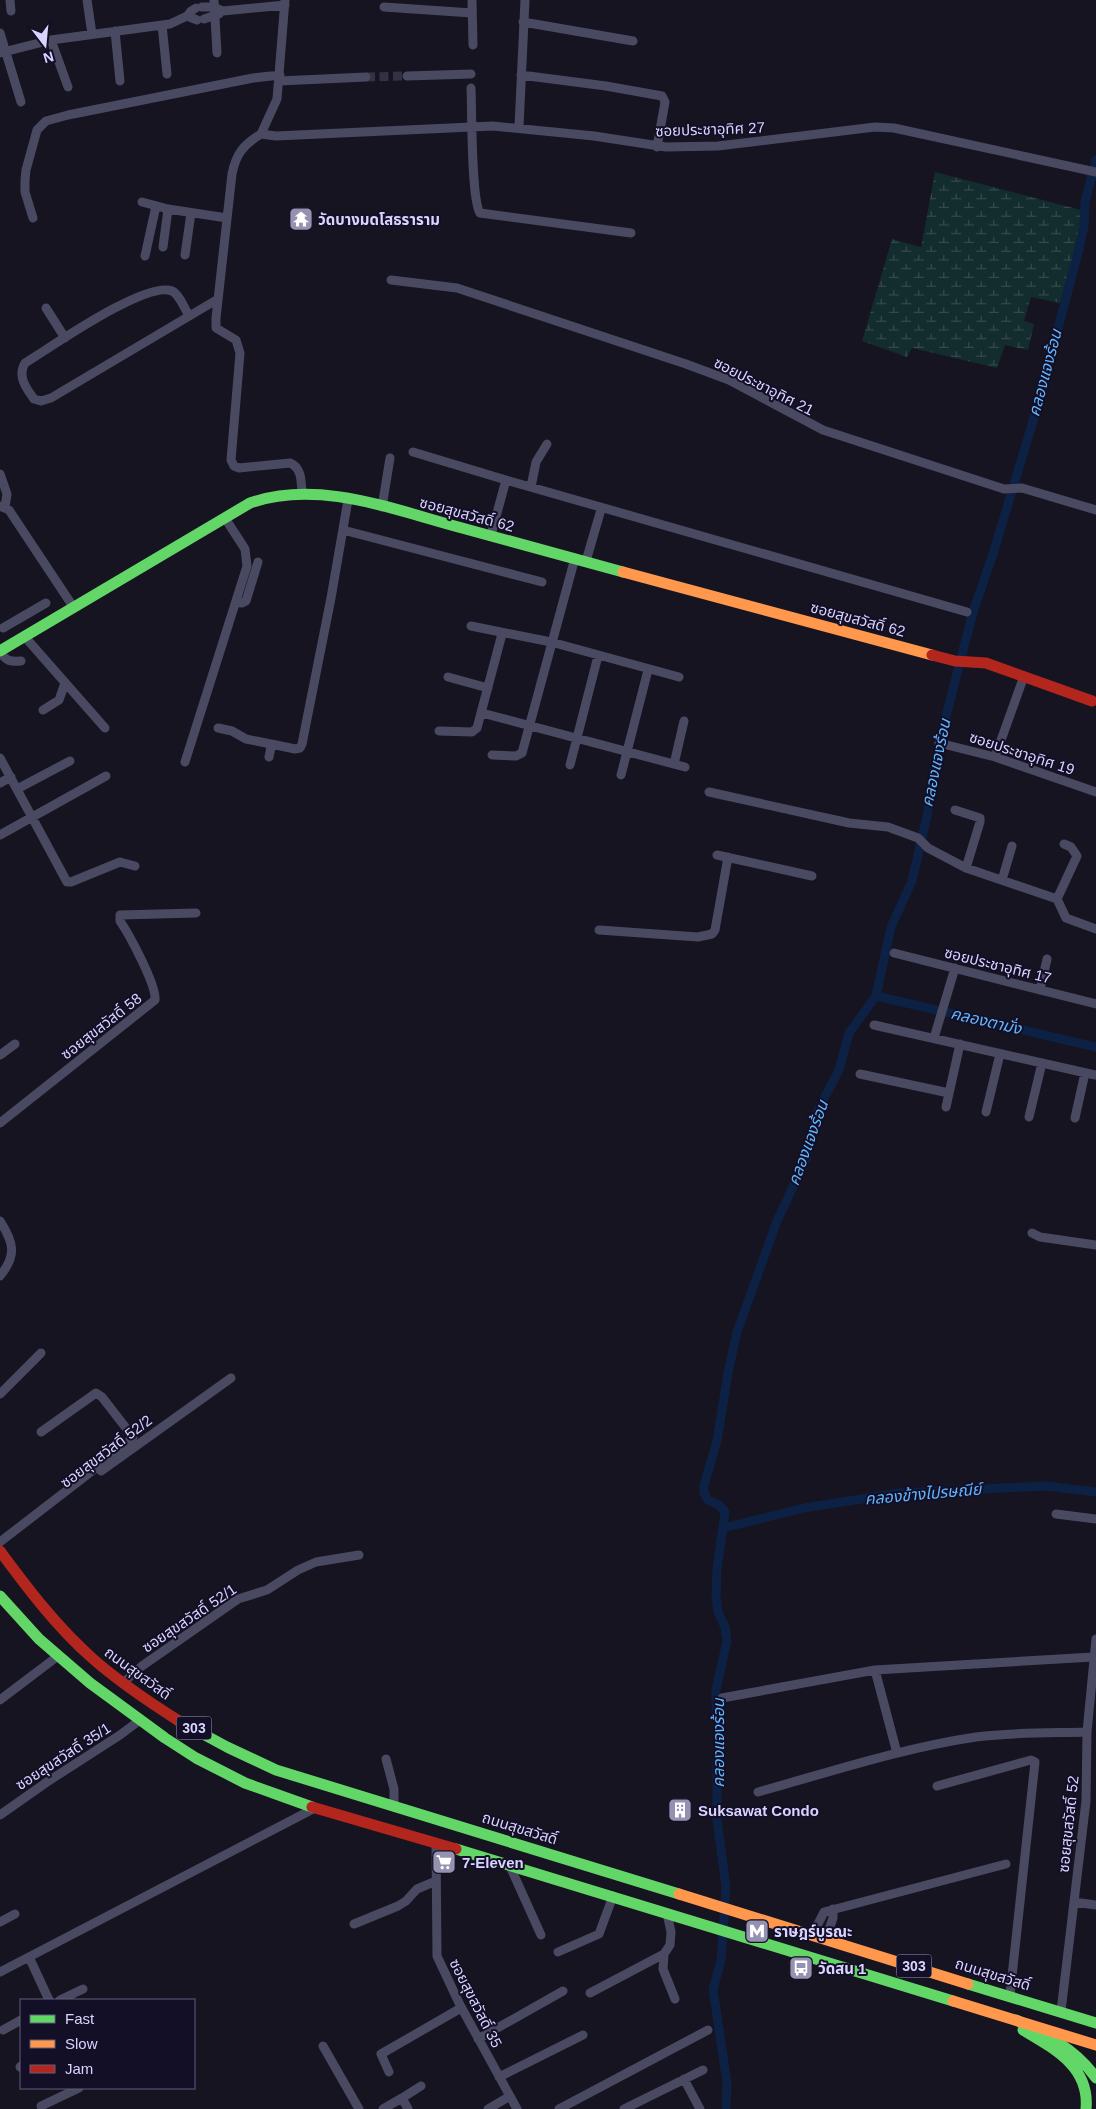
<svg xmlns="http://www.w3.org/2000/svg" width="1096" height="2109" viewBox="0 0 1096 2109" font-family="Helvetica,'Noto Sans Thai',sans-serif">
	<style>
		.wetland { fill: url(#wetland-marsh) }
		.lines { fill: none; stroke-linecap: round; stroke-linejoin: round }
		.canal { stroke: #0d2144; stroke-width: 9 }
		.street-tunnel { stroke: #333142; stroke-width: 9; stroke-dasharray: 9 4.5; stroke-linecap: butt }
		.street { stroke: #4a4962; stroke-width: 9 }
		.fast { stroke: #63d668; stroke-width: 11 }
		.slow { stroke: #ff974d; stroke-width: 11 }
		.jam { stroke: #b3261e; stroke-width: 11 }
		.labels { text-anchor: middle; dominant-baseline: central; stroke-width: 4; stroke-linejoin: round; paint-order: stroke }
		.shield { fill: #130f26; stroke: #9e99be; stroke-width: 1 }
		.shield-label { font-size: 14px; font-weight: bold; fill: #d9d4ff }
		.street-label { font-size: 15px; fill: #d9d4ff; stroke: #130f26 }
		.poi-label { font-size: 15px; font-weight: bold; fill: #d9d4ff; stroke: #130f26; text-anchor: start }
		.water-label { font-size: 16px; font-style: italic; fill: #62b6ff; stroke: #130f26 }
	</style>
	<defs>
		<pattern id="wetland-marsh" width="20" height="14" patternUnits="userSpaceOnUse" patternTransform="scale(1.25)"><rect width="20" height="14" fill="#132c2d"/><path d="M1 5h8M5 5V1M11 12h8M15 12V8" fill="none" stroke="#354a4c"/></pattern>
	</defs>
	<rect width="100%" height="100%" fill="#161421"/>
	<path class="wetland" d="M935 172 1081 210C1088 234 1068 279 1060 303L1031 297 1024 321 1034 324 1028 350 1005 345 997 368 912 348 907 357 862 341 892 239 921 247Z"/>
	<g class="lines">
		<path class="canal" d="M876 996 1096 1047
			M723 1528 804 1508 900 1493 1046 1486 1096 1492
			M726 2109 727 2083 713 1989 721 1961 726 1887 717 1820V1762L720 1727 716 1706V1690L727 1641 725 1627 718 1612 716 1596 717 1569 725 1512 719 1505 708 1500 704 1493V1485L717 1441 728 1373 737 1332 777 1221 806 1159 817 1112 839 1070 849 1033 876 996 891 927 912 881 927 816 939 743 973 612 993 554 1036 411 1079 249 1084 227 1085 202 1096 160"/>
		<path class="street-tunnel" d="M366 77 407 76"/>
		<path class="street" d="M10 0 11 11
			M87 0 92 34
			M214 0 217 53
			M472 0 473 45
			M202 7H214L223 11 285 5
			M384 7 472 13
			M187 16 197 20
			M204 19 219 14
			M523 22 633 41
			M162 25 167 74
			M115 31 120 81
			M0 33 21 102
			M51 40 68 87
			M0 53 51 40 170 24 187 16 191 11 196 8
			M521 75 606 86 662 96 665 102 657 147
			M407 76 471 74
			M279 81 366 77
			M471 88C472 110 471 199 480 213L631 233
			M519 127 525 0
			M261 134 276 136 493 126 594 136 666 147 718 146 875 127 894 128 1096 172
			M261 134C243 145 236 154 232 174L216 318V328L236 340 240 353 231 460 234 466 239 468 290 463C302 468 301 481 302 493
			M261 134 277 99 285 0
			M142 202 168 209 227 218
			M33 218 25 192V180L26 170 37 130 46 121 68 115 253 78 280 75
			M163 247 168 209
			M185 255 191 213
			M145 256 156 206
			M391 280 457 288 686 364 729 380 823 430 1004 489 1022 488 1096 510
			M46 308 65 338
			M189 316C185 309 179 294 172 291 146 280 50 348 25 363 17 376 26 388 34 399L41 401 51 398 218 299
			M413 452 506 480 491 535
			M0 474 7 494 5 507
			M506 480 967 612
			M531 487 536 462 547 444
			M0 506 9 510 74 608
			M382 507 390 458
			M343 530 542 582
			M586 561 600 513
			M236 602 242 603 246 601 258 562
			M471 626 551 642 679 677
			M3 628 46 603
			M25 637 105 728
			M0 652C6 661 10 662 21 661
			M448 677 488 688
			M43 710 59 700 65 683
			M482 713 685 767
			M218 728 232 731 246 739 276 745
			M439 731 472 732 477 728 502 634
			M939 743 995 757 1096 792
			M492 755 516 756 522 753 575 558
			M269 757 271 747 276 745 295 749 300 748 302 744 331 598 348 500
			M995 757 1024 676
			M0 758 67 882H71L120 862 135 866
			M185 762 247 566 245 549 225 518
			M674 764 684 721
			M570 765 598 656
			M621 775 648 670
			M0 783 11 777
			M17 789 70 761
			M709 792 849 823 888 827 918 838 928 848 966 868 1057 899 1066 918 1096 929
			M955 810 980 818V822L966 868
			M0 835 106 776
			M717 855 812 876
			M1002 880 1012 846
			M1057 899 1077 856 1071 847 1064 844
			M599 930 698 937 712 934 715 930 728 857
			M894 953 1096 1004
			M1040 990 1047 959
			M874 1025 1095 1075
			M934 1038 955 968
			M0 1055 15 1044
			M860 1074 949 1093
			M946 1107 960 1044
			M986 1112 1000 1054
			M1029 1117 1042 1063
			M1075 1118 1085 1073
			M0 1123 155 1000C157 986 129 934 120 921V915L196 913
			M0 1221C14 1243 17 1255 0 1276
			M1032 1233 1040 1237 1096 1245
			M0 1394 41 1353
			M101 1471 231 1378
			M1056 1514 1096 1519
			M0 1542 127 1444 133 1437 102 1397 96 1393 41 1432
			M875 1670 897 1753
			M123 1683 142 1666 238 1599 267 1590 298 1570 316 1562 359 1555
			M722 1698 875 1670 1093 1657
			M0 1700 58 1656
			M386 1759 394 1789V1805
			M937 1786 1031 1760 1035 1762 1010 1995
			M758 1792C830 1772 902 1748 976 1737 1013 1732 1050 1733 1087 1732
			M0 1815 47 1782 120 1735 140 1720
			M436 1843 437 1956 460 2005 517 2109
			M509 1864 541 1935
			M1074 1902 1096 1905
			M667 1913 671 1932 670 1945 664 1954 663 1969 675 1999
			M0 1922 15 1914
			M354 1924 398 1906 406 1901 417 1889 436 1881
			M813 1934 824 1912 1006 1864
			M826 1938 833 1918V1909
			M558 1952 599 1934 613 1896
			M29 1957 49 2000
			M0 1972 315 1808
			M590 1993 664 1954
			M60 2000 83 1989
			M1061 2011 1086 1801 1087 1732 1096 1639
			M3 2030 21 2020
			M478 2039 563 1991
			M323 2046 359 2109
			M20 2067 21 2066
			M389 2072 381 2054 461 2008
			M499 2077 583 2035
			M684 2079 700 2109
			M402 2098 421 2086
			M41 2106 79 2088
			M383 2109 402 2098 408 2109
			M488 2109 510 2096
			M559 2109 708 2030
			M624 2109 703 2070"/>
		<path class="fast" d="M0 651 250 503C319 479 394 510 462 528 515 543 569 557 623 572
			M0 1596 39 1639 90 1683 165 1738 196 1758 245 1783 312 1807
			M179 1721 227 1747 276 1770 679 1894
			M456 1849 953 2001
			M968 1984 1096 2023
			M1016 2020C1047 2035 1076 2049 1096 2078
			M1023 2030C1055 2049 1090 2067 1086 2109"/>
		<path class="slow" d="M623 572 932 655
			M679 1894 968 1984
			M953 2001 1096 2045"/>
		<path class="jam" d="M932 655 955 661 986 663 1092 701
			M0 1551C28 1589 57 1627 92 1658 119 1682 149 1702 179 1721
			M312 1807 456 1849"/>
	</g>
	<defs>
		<g id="temple-square" transform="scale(1.25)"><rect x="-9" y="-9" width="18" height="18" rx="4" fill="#9591b1" stroke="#130f26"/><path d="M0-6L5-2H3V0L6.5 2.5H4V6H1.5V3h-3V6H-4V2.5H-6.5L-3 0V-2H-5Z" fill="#fff"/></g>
		<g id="building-square" transform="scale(1.25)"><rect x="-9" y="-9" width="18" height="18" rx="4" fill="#9591b1" stroke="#130f26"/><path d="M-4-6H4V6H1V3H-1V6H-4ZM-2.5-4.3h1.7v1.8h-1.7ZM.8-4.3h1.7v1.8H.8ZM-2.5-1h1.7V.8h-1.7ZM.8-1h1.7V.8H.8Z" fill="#fff"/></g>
		<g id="supermarket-square" transform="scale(1.25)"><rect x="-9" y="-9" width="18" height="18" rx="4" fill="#9591b1" stroke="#130f26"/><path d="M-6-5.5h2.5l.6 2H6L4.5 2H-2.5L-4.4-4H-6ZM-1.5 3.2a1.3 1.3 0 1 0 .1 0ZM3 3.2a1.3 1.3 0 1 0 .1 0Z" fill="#fff"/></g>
		<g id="metro-square" transform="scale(1.25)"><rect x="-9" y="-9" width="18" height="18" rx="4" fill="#9591b1" stroke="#130f26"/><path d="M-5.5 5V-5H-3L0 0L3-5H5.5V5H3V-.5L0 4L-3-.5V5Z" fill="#fff"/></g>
		<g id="bus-square" transform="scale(1.25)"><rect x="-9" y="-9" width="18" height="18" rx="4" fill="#9591b1" stroke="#130f26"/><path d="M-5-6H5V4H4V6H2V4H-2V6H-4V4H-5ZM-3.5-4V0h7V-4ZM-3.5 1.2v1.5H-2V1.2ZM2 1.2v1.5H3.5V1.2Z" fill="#fff"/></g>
	</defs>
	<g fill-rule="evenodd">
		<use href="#temple-square" x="301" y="219"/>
		<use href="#building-square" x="680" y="1810"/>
		<use href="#supermarket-square" x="444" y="1862"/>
		<use href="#metro-square" x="757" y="1931"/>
		<use href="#bus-square" x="801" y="1968"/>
	</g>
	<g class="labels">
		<g class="shield">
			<rect x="176.5" y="1716.5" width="35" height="23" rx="4"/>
			<rect x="896.5" y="1954.5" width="35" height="23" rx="4"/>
		</g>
		<g class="shield-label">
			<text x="194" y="1728">303</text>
			<text x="914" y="1966">303</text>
		</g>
		<g class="street-label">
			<text transform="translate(710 129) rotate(-2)">ซอยประชาอุทิศ 27</text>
			<text transform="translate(764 386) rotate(27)">ซอยประชาอุทิศ 21</text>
			<text transform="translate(467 514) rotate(15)">ซอยสุขสวัสดิ์ 62</text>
			<text transform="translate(858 619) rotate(15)">ซอยสุขสวัสดิ์ 62</text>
			<text transform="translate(1022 753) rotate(18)">ซอยประชาอุทิศ 19</text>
			<text transform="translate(998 965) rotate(14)">ซอยประชาอุทิศ 17</text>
			<text transform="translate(101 1026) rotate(-38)">ซอยสุขสวัสดิ์ 58</text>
			<text transform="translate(106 1451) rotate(-37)">ซอยสุขสวัสดิ์ 52/2</text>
			<text transform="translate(189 1618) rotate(-34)">ซอยสุขสวัสดิ์ 52/1</text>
			<text transform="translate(138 1673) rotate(36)">ถนนสุขสวัสดิ์</text>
			<text transform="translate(63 1756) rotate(-33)">ซอยสุขสวัสดิ์ 35/1</text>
			<text transform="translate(1068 1824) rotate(-84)">ซอยสุขสวัสดิ์ 52</text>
			<text transform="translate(520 1828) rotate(17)">ถนนสุขสวัสดิ์</text>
			<text transform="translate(993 1974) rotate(17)">ถนนสุขสวัสดิ์</text>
			<text transform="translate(476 2003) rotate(63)">ซอยสุขสวัสดิ์ 35</text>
		</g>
		<g class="poi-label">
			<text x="318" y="219">วัดบางมดโสธราราม</text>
			<text x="698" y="1810">Suksawat Condo</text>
			<text x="462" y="1862">7-Eleven</text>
			<text x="774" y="1931">ราษฎร์บูรณะ</text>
			<text x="818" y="1968">วัดสน 1</text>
		</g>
		<g class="water-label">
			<text transform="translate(1045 373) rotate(-75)">คลองแจงร้อน</text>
			<text transform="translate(936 763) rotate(-78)">คลองแจงร้อน</text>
			<text transform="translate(986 1021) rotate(13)">คลองตามั่ง</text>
			<text transform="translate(808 1143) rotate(-70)">คลองแจงร้อน</text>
			<text transform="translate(923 1494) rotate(-5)">คลองข้างไปรษณีย์</text>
			<text transform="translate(718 1743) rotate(-90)">คลองแจงร้อน</text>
		</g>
	</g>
	<rect x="20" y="1999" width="175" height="90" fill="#130f26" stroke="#625e7d"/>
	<rect x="30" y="2015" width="25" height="8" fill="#63d668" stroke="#625e7d"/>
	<text x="65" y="2024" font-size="15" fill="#d9d4ff">Fast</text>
	<rect x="30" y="2040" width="25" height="8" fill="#ff974d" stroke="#625e7d"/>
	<text x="65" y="2049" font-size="15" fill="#d9d4ff">Slow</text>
	<rect x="30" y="2065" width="25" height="8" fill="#b3261e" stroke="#625e7d"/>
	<text x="65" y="2074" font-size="15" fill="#d9d4ff">Jam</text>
	<g transform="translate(45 45) rotate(164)" stroke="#130f26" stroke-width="4" paint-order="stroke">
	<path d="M0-4L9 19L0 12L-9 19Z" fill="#d9d4ff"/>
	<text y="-8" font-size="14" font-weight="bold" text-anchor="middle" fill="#d9d4ff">N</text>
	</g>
</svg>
